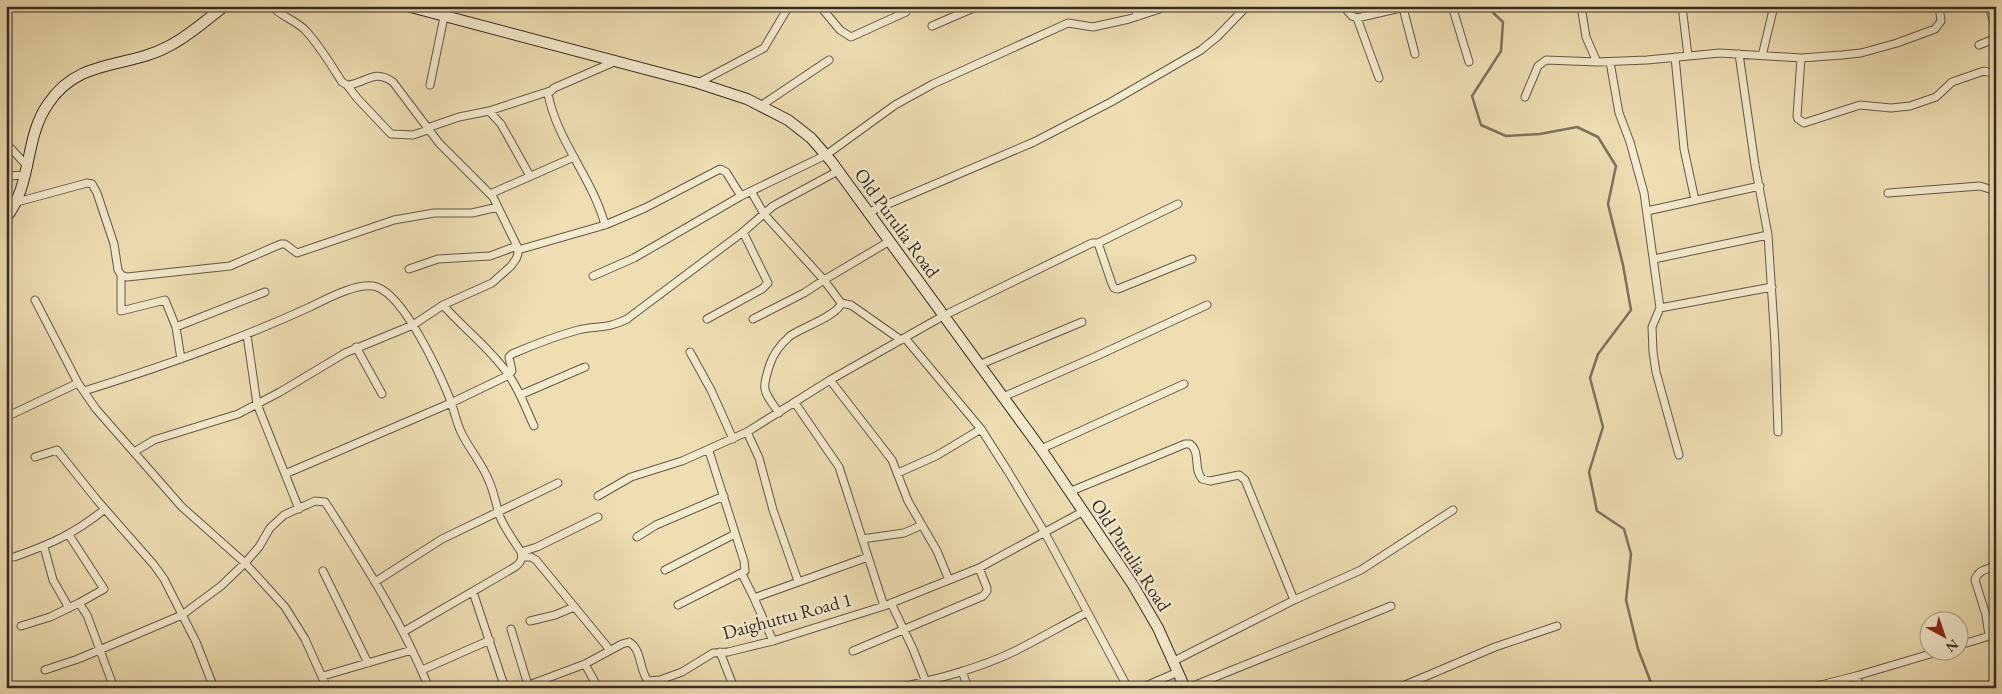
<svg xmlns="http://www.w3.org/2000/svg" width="2002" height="694" viewBox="0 0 2002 694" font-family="'EB Garamond',serif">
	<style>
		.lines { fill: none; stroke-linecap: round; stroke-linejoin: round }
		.stream { stroke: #7f715c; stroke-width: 2.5 }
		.minor-casing { stroke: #645748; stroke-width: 9 }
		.secondary-casing { stroke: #362a24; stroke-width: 12 }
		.minor { stroke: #f4eacd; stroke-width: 7 }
		.secondary { stroke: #f4eacd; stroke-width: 10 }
		.labels { text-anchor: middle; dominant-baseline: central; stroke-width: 5; stroke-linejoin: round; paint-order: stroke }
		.street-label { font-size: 19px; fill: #362a24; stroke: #f4eacd }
	</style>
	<rect width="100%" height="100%" fill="#eedeb2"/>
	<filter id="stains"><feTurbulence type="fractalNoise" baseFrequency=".004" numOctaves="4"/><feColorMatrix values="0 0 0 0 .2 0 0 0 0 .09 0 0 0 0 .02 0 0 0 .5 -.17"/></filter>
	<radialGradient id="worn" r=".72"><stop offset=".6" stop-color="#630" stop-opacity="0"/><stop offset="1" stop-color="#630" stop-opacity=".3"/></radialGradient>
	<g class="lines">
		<path class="stream" d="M1486 6 1503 22 1501 51 1472 96 1481 125 1506 136 1540 134 1577 127 1598 137 1616 166 1608 204 1623 265 1631 310 1598 354 1590 378 1603 427 1589 472 1597 511 1624 529 1631 554 1626 600 1638 649 1653 688"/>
		<g class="minor-casing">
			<path id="minor" d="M820 6 840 30 851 37 906 12
				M1133 6 1138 16
				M1343 6 1352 16 1357 18 1409 6
				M1452 6 1469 62
				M1581 6 1586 37 1597 62 1647 60 1720 53 1801 58 1842 55 1861 53 1897 43 1935 29 1941 21 1939 6
				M1682 6 1688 56
				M1989 6 1996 31
				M1403 8 1415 54
				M1357 18 1379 78
				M932 26 978 6
				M1979 45 1996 38
				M1739 54 1755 165 1768 235 1775 343 1778 432
				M1762 56 1774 6
				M1675 57 1684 149 1695 200
				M1801 58 1797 116 1798 119 1804 123 1860 105 1891 108 1910 106 1936 97 1952 82 1984 71 1996 74
				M1610 62 1619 113 1630 142 1644 193 1660 308 1652 327 1653 352 1656 372 1679 455
				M698 83 764 48 789 6
				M347 85 357 98 391 134 413 135 428 130
				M430 85 444 17
				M1525 97 1538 66 1546 60 1597 62
				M762 105 829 60
				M489 111 550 91
				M427 128 459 117 489 111 501 124 530 176
				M6 143 28 167
				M6 176 26 175
				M751 191 764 214 824 280 888 242
				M1888 193 1980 186 1996 191
				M490 194 574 157
				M17 202 87 183 92 184 97 193 114 244 118 270 121 275 127 277 230 266 281 244H285L297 253 394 220 434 213H472L498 207
				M1647 211 1760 186
				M867 213 1034 142 1111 102 1201 50 1217 37 1247 6
				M605 225C593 179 557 141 548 94L554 88 614 62
				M1098 243 1178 204
				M518 250 605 225 645 208 720 169 726 172 741 196
				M1654 259 1768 235
				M409 269 438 259 490 256 517 246
				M121 275V311L165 300 176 327 265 292
				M593 276 634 258 741 196 826 155 895 105 933 84 1068 23 1093 27 1129 19 1169 6
				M35 300 78 383 96 409 182 507 245 563 285 607 305 639 327 688
				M841 303 851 305 901 340 905 338 981 429 1009 473 1045 533 1128 688
				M443 305C464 329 490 348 508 374 519 389 526 409 534 426
				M1660 308 1772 287
				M707 319 762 289 768 283 743 232
				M753 319 804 293 824 280 841 303C839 315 801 328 790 336 781 344 774 352 770 364 761 391 763 390 779 413
				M176 327 181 359
				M247 335 257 404 299 509
				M356 347 382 394
				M690 352 711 390 733 439
				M979 365 1082 322
				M830 380 892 460 908 501 937 551 949 580
				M84 391C161 367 236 341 310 307 326 299 359 281 377 287 405 297 439 372 450 399 454 410 456 421 461 432 469 449 482 463 489 481 494 492 496 505 500 517 505 529 514 541 521 552 523 560 520 563 515 567L403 632
				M520 395 585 367
				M1003 397 1099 355 1207 305
				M795 403 839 467 884 606
				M6 417 78 383
				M747 432 759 458 773 510 798 581
				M1041 449 1184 384
				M134 452 154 440 238 414 280 392 345 353 413 325 443 305 492 283 511 266 516 259 518 254 517 246 493 197 439 143 393 82C373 68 366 84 347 85L342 82C331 65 320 46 306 31 296 20 281 17 272 6
				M35 457 57 450 97 500 154 565 164 579 196 642 214 688
				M898 473 936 456 981 429
				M285 474 451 403 509 375 512 371 509 357 512 354C533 345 556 336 578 330 598 325 605 330 627 319L743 232 773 206 838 171
				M1069 492 1185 444H1190C1201 452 1193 469 1202 479L1210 481 1239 475 1245 480 1294 600
				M598 496 631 477 682 461 747 432 830 380 943 316 1092 243H1098L1099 246 1112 284 1114 288 1118 289 1192 259
				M69 535 104 589 79 603
				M637 537 656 525 724 496
				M862 539 904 533 922 525
				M44 547 53 580 69 608
				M521 552 537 547 598 517
				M14 557C51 544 74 534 105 509
				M522 557H531L536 560 610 650
				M665 570 735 534
				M323 571 368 663
				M742 574 754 598
				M375 582 442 539 558 483
				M473 592 505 688
				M891 603 913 649 926 682
				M678 605 745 571 744 561 709 451
				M530 621 555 615 574 607
				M21 626 50 617 79 603 87 615 114 688
				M511 629 528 685
				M1989 636 1986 615 1975 580C1978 570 1987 569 1996 566
				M773 641 754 598 868 557
				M1960 645 1996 634
				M853 651 983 596 987 591V588L979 568
				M720 652 734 688
				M1174 661 1294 600 1361 570 1453 510
				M585 664 598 688
				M45 670 78 659 182 615 221 586 245 563 259 547 270 528 284 515 315 501 325 502 329 508C366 566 403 624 429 688
				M422 670 490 640
				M962 671 968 688
				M323 676 412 650
				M1856 676 1861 688
				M521 688 585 664 622 644 629 642C642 649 639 670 648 681L660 680 682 672 713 653 728 652 773 641 884 606 979 568 1082 512
				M897 688C937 679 978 669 1015 651 1039 639 1063 625 1086 613
				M1141 688 1178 672
				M1188 688 1391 606
				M1398 688 1495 647 1557 626
				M1809 688 1856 676 1937 652"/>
		</g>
		<g class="secondary-casing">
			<path id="secondary" d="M407 6 698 83 747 99 788 120 811 138 831 161 1041 449 1133 585 1158 628 1185 688
				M6 218C33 183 24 138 48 104 79 57 127 69 169 46 189 36 207 19 225 6"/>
		</g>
		<use href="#minor" class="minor"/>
		<use href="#secondary" class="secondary"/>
	</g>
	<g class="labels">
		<g class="street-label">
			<text transform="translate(897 223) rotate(54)">Old Purulia Road</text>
			<text transform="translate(1131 555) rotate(57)">Old Purulia Road</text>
			<text transform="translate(787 616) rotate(-15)">Daighuttu Road 1</text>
		</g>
	</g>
	<rect width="2002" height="694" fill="none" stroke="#eedeb2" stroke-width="25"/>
	<rect x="8" y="8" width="1987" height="679" fill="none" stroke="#362a24" stroke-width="2.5"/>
	<rect x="12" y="12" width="1977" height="669" fill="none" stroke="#362a24"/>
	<g transform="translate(1944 636) rotate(140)"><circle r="24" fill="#f4eacd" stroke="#a89d89"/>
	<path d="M0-4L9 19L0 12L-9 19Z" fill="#8f2418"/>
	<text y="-8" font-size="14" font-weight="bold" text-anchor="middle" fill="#362a24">N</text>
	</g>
	<rect width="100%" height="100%" filter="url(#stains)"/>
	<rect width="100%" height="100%" fill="url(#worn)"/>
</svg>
